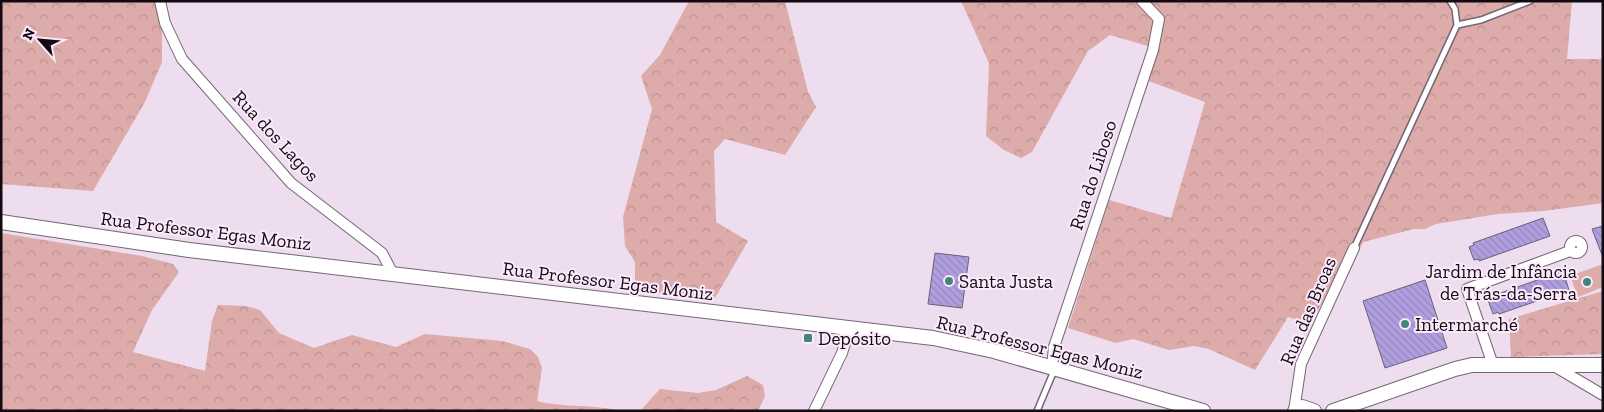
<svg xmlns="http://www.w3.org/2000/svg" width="1604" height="412" viewBox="0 0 1604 412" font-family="'Zilla Slab',serif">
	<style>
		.forest { fill: url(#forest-crowns) }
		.pitch { fill: #ddaba9 }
		.building { fill: url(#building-back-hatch); stroke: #676276 }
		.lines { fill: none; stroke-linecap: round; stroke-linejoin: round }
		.lane-casing { stroke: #756676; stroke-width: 8 }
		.street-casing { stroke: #756676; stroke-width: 12 }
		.secondary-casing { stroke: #756676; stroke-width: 16 }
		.lane { stroke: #fff; stroke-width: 5 }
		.street { stroke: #fff; stroke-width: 10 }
		.secondary { stroke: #fff; stroke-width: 14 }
		.poi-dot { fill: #40867d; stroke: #fce9fc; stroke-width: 2 }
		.labels { text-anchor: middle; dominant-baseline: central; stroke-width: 4; stroke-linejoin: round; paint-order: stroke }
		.street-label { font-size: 19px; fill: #110b11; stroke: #fce9fc }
		.poi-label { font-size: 19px; fill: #110b11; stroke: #fce9fc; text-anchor: start }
	</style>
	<defs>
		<pattern id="forest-crowns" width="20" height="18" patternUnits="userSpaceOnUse" patternTransform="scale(1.25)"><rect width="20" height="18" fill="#ddaba9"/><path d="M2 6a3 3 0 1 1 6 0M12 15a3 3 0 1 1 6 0" fill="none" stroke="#bd9290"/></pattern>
		<pattern id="building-back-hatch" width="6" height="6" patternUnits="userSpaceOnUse" patternTransform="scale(1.25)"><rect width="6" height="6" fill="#b09edf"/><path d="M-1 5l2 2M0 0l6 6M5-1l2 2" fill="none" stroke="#9687be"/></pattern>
	</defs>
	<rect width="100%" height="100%" fill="#eedcef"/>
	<path class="forest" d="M1 1H156L162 29V62L145 102 93 191 1 184Z
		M689 1H785L808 92 816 107 785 155 725 139 714 151 716 222 748 241 715 298 635 291V262L625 246 623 217 652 109 641 76 660 55Z
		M961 1H1572L1567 59H1603V203L1544 211 1498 214 1436 224 1425 229H1414L1363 242 1345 282 1330 289 1310 324 1288 317 1255 370 1209 349 1194 346 1169 350 1133 339 1116 343 1068 328 1109 200 1171 218 1205 102 1146 80 1158 49 1110 35 1088 51 1032 152 1021 158 1004 150 986 136 989 63Z
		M1 233 142 256 173 264 179 272 152 310 133 352 205 371 212 321 218 305 246 306 260 310 279 333 314 348 352 335 396 347 425 334 502 341 530 349 538 357 542 368 537 401C564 408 593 404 620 411H1Z
		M1603 291V354L1511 357 1509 319Z
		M747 376 763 385 765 396 758 411H640L660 389 698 393 716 390Z"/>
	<path class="pitch" d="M1603 264V287L1578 297 1570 276Z"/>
	<path class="building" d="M1543 218 1550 236 1479 261V259L1474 260 1469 247 1474 245 1473 243Z
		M1603 226V255H1602L1592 229Z
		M935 253 969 257 962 308 928 304Z
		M1563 271 1569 290 1499 314 1498 312 1493 314 1488 300 1493 299 1492 296Z
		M1425 280 1447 348 1385 368 1363 301Z"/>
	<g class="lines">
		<g class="lane-casing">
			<path id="lane" d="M1457 25 1481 20 1530 1
				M1354 248 1457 25 1455 9 1450 1
				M1037 411 1053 373V370"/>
		</g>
		<g class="street-casing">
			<path id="street" d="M160 1 165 23 182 59 291 183 382 253 393 274
				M1570 247a6 6 0 1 1 12 0a6 6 0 1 1-12 0Z
				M1493 365 1467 289 1570 251
				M1554 366 1603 395
				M1052 367 1054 347 1153 50 1159 19 1142 1
				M814 411 842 353 850 328
				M1294 411 1301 364 1354 248"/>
		</g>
		<g class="secondary-casing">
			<path id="secondary" d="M1 222 189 250 933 338 994 351 1203 411
				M1295 411 1302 407 1314 411
				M1333 411 1455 369 1472 365H1603"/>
		</g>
		<use href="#lane" class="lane"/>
		<use href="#street" class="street"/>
		<use href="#secondary" class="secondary"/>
	</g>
	<g class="poi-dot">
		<circle cx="949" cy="281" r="5"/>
		<circle cx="1587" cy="282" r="5"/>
		<circle cx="1405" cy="324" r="5"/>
		<rect x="803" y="333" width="10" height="10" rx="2.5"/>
	</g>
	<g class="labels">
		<g class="street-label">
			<text transform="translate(276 136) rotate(47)">Rua dos Lagos</text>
			<text transform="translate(1093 175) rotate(-72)">Rua do Liboso</text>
			<text transform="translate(206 231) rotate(7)">Rua Professor Egas Moniz</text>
			<text transform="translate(608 281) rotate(7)">Rua Professor Egas Moniz</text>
			<text transform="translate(1308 311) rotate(-67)">Rua das Broas</text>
			<text transform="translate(1040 347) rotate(14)">Rua Professor Egas Moniz</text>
		</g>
		<g class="poi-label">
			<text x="1577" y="271" text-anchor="end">Jardim de Infância<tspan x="1577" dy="22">de Trás-da-Serra</tspan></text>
			<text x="959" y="281">Santa Justa</text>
			<text x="1415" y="324">Intermarché</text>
			<text x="818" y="338">Depósito</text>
		</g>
	</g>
	<rect width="1604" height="412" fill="none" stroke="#110b11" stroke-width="5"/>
	<g transform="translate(40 40) rotate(297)" stroke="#fce9fc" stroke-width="4" paint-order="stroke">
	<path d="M0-4L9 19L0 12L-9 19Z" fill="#110b11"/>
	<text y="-8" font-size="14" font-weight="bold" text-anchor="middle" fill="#110b11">N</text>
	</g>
</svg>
